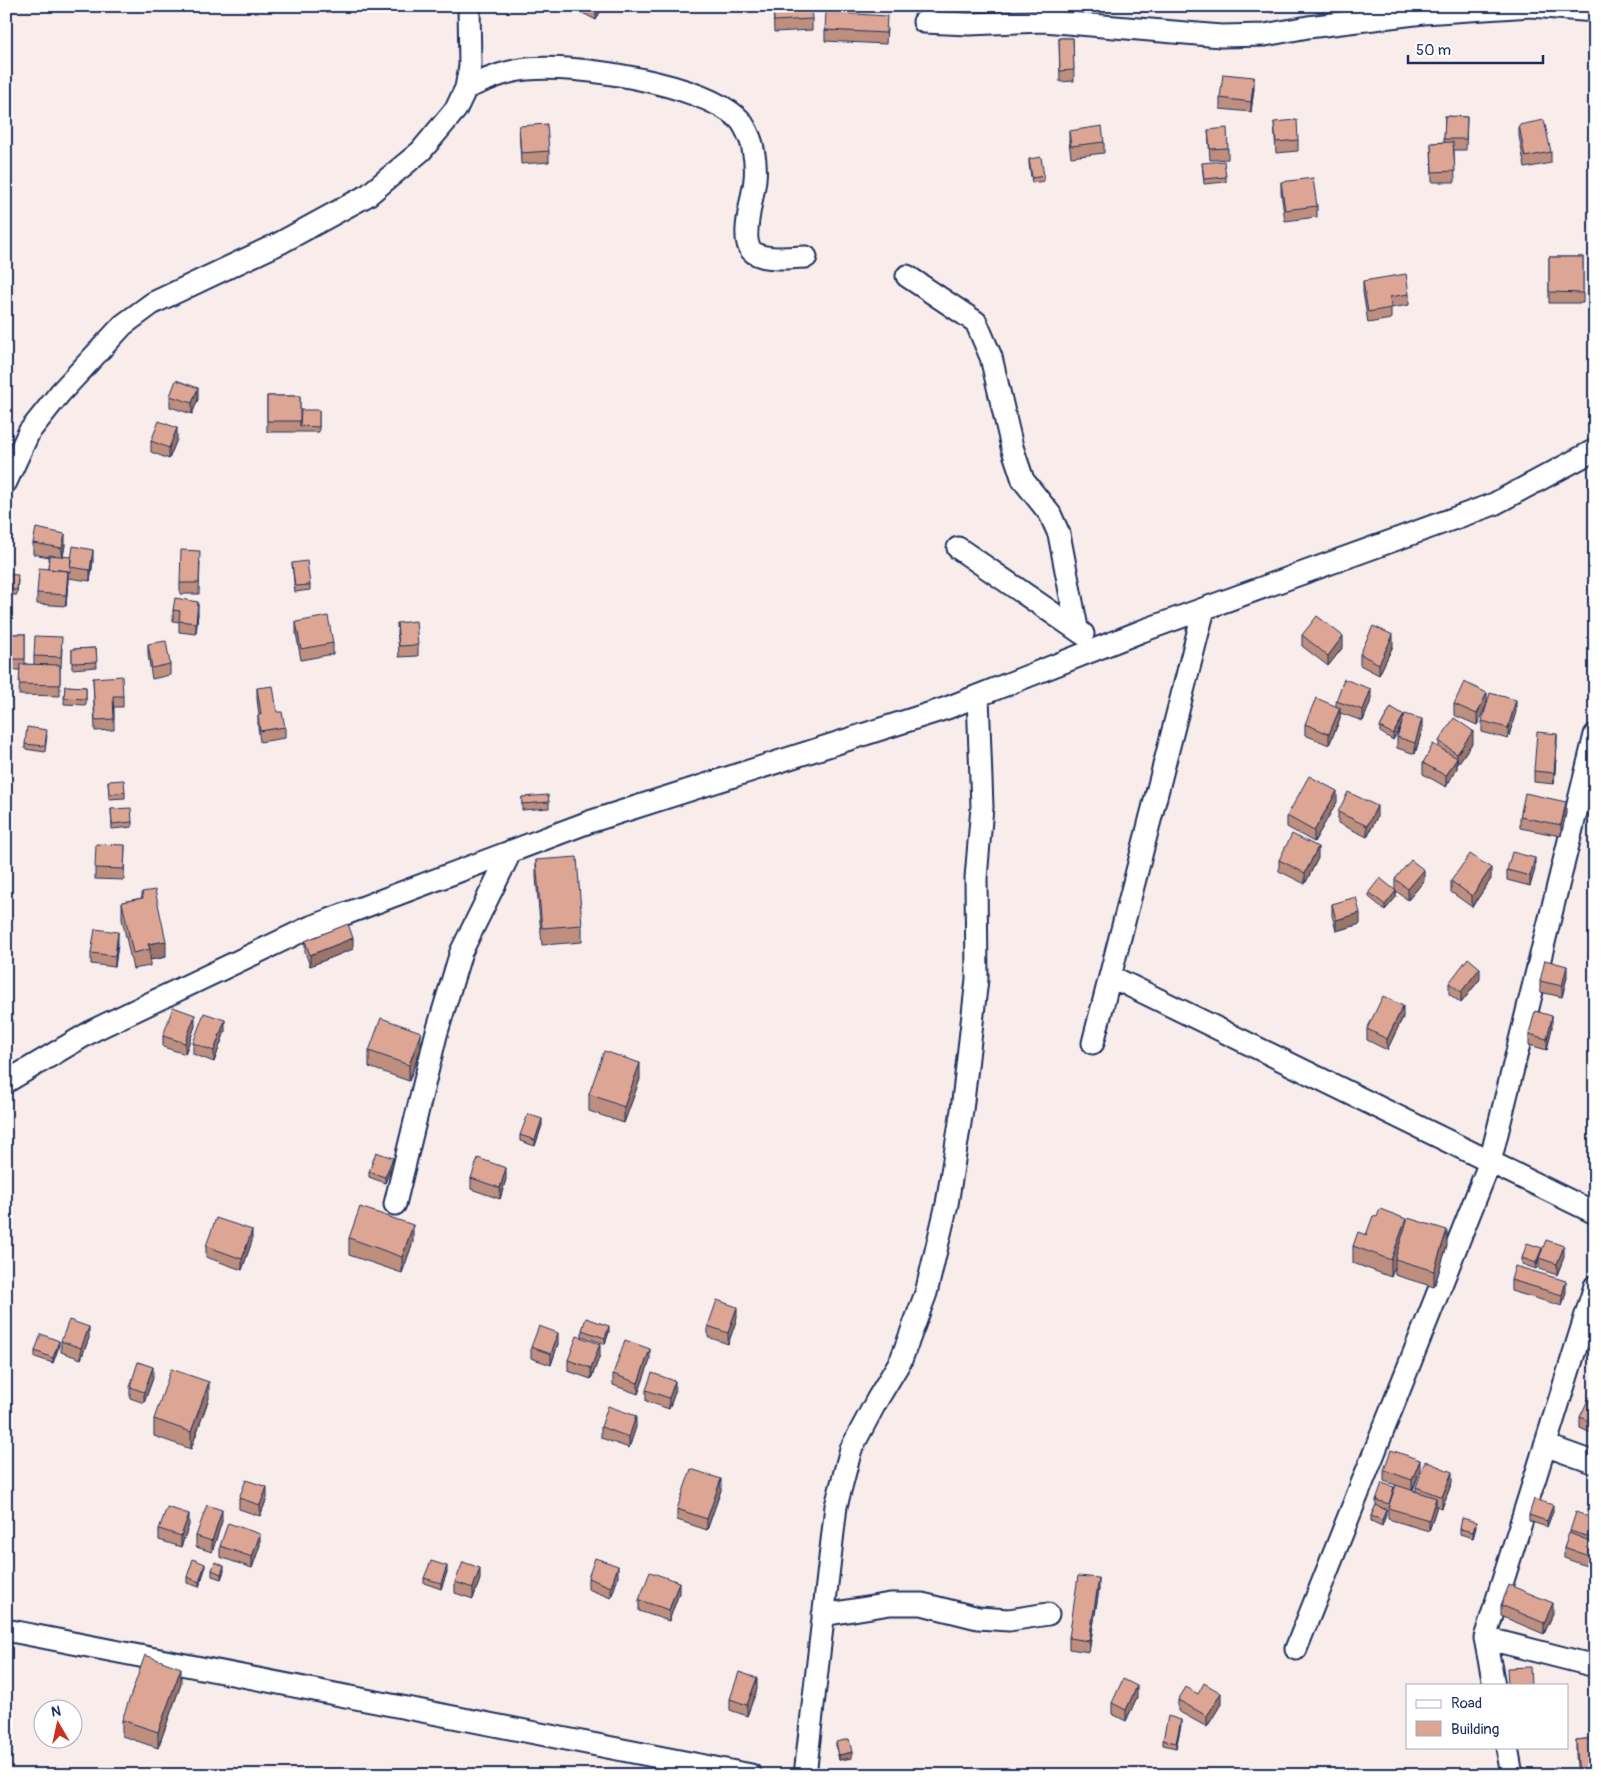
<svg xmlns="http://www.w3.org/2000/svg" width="1601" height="1781" viewBox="0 0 1601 1781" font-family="Pangolin,sans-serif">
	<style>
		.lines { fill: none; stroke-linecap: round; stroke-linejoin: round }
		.minor-casing { stroke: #1b2f5e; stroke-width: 25 }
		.minor { stroke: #fff; stroke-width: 21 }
		.wall { fill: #be8f7f; stroke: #1b2f5e }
		.shaded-wall { fill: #9b7468; stroke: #1b2f5e }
		.building { fill: #dda694; stroke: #1b2f5e }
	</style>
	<rect width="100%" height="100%" fill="#f8edea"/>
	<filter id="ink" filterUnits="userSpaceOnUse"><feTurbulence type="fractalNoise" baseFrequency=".02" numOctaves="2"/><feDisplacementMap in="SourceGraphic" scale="10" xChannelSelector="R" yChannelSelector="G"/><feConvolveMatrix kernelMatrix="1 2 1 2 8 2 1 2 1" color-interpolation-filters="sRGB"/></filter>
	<g filter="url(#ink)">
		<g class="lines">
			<g class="minor-casing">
				<path id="minor" d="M1531 6 1595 11
					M924 22 969 24 1044 21 1221 36 1265 35 1308 27 1423 13 1531 6
					M466 88C486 80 505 71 527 69 578 64 699 83 738 118 744 123 752 141 753 149 755 158 756 170 755 179 754 195 740 237 751 250 761 262 791 257 806 257
					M907 276 976 322 991 357 1012 447 1023 480 1050 514 1059 534 1077 628
					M6 482 29 432 60 393 123 325 153 303 280 243 368 195 421 151 456 109 466 88 470 66 469 6
					M958 548 1083 634
					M1110 976 1595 1213
					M1093 1043 1204 609
					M6 1082 94 1030 308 928 589 822 947 708 1142 631 1494 504 1595 450
					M395 1204 436 1035 461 952 511 851
					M1545 1445 1595 1463
					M823 1615 890 1604H922L978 1618 1009 1620 1048 1614
					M6 1630 751 1775
					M1485 1638 1595 1666
					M1296 1649 1490 1162 1595 735
					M1494 1685 1485 1638 1595 1286
					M1507 1747 1512 1775
					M805 1775 836 1506 851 1449 877 1400 901 1360 926 1293 947 1204 962 1110 977 979 976 878 982 807 978 696"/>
			</g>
			<use href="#minor" class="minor"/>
		</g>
		<path class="wall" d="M569 6H603L596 20Z
			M773 6 812 19V30L774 32Z
			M1253 6H1275L1273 13Z
			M887 27 886 44 825 41V30Z
			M1059 38H1073L1074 81 1060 82Z
			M1254 88 1251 112 1220 109V98Z
			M1445 116 1467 117 1466 150H1454L1455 182H1432L1431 143 1444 142Z
			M1274 122 1298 140V151L1276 153Z
			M1519 125 1551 152V163L1525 168 1519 136Z
			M519 126 549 151V162L521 164Z
			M1208 130 1228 148V159L1210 160Z
			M1069 131 1104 142V153L1071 157 1069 142Z
			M1029 159 1044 176V181L1032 183 1029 164Z
			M1202 163 1226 177V182L1204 184Z
			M1281 182 1317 206V217L1285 221 1281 193Z
			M1549 257H1583V303H1549Z
			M1363 281 1409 294V305L1391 308V319L1368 323 1363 292Z
			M170 396 198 399 192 414 170 407Z
			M267 396H300V426L319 410V432H267Z
			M177 439 169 459 151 452V441Z
			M33 543 65 545 63 557 93 561 90 581 68 578 66 606 37 604V593L48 569 49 557 33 554Z
			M200 562 199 594H180V583Z
			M292 563 310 585V590L295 592Z
			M6 574 18 580 17 595H6Z
			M173 610 198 613 196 634 179 632V622L173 621Z
			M296 622 333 643V654L301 660 296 633Z
			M397 623 418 645V656L399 657Z
			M6 634H25V664L34 665V656L62 648 61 668H60V696L19 695 20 670H6Z
			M1302 635 1343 647 1328 666 1302 646Z
			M148 644 170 664V675L152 679 148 655Z
			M1393 646 1379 675 1360 665V654Z
			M96 648 97 667 72 669V649Z
			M93 678 123 696V707H114V730L95 731Z
			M65 686 86 687V705L64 704Z
			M257 688 277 712 285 727V738L260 742 258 727V716L259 715 257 699Z
			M1371 700 1363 721 1340 713V719L1329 745 1305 735V724L1336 707V701Z
			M1454 704H1487L1477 725 1454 715Z
			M1391 707 1422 730 1415 754 1397 748V737L1401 726 1393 740 1380 732V727Z
			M1516 711 1508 739 1482 732V721Z
			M47 735 45 752 25 749V744Z
			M1439 741 1473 742 1457 765V768L1446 787 1423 774V763L1439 747Z
			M1557 745 1554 784 1534 782V771Z
			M108 781 125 792V798L109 799Z
			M522 797 549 802V808L522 810Z
			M1337 802 1314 842 1287 827V816Z
			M111 809 132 822V827L112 829Z
			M1338 812 1377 817 1367 837 1338 823Z
			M1566 813 1561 836 1520 828V817Z
			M125 845 124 880 95 879V868Z
			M1318 858 1305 884 1279 871V860Z
			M536 860 582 925V942L542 945 536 877Z
			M1535 869 1530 886 1507 880V870Z
			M1395 879 1424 881 1408 900 1396 891V897L1385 910 1369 897V892L1395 890Z
			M1491 879 1472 907 1451 892V881Z
			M142 892 166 957 150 960V966L133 969 122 919V902L142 898Z
			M1332 904 1360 924 1336 931 1332 915Z
			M305 941 353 949 310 966 305 952Z
			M118 943 115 967 91 964V953Z
			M1567 977 1562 997 1540 992V981Z
			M1480 979 1461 1003 1449 994V983Z
			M1403 1017 1387 1050 1367 1040V1029Z
			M195 1026 185 1054 163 1047V1036Z
			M1552 1027 1547 1050 1529 1045V1034Z
			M225 1031 214 1062 193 1054V1043Z
			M421 1048 409 1081 369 1067V1051Z
			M640 1079 624 1123 589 1111V1094Z
			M542 1125 535 1146 520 1141V1135Z
			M393 1163 385 1183 369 1177V1172Z
			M471 1178 506 1179 500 1199 471 1189Z
			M1377 1217 1406 1223 1447 1246 1434 1287 1395 1275V1267L1391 1277 1353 1263V1246L1366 1235Z
			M349 1238 413 1242 402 1273 349 1255Z
			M252 1241 242 1270 206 1257V1246Z
			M1542 1251 1564 1257 1557 1275 1539 1269V1260L1536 1269 1522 1264V1258Z
			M1511 1280 1566 1292 1562 1306 1511 1291Z
			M737 1318 728 1344 708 1337V1326Z
			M582 1330 609 1332 605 1344 582 1336Z
			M89 1338 81 1359 61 1352V1341Z
			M558 1344 551 1365 531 1358V1347Z
			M59 1346 53 1363 35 1357V1351Z
			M600 1355 591 1379 568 1371V1360Z
			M650 1360 638 1394 613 1385V1374Z
			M153 1378 144 1403 130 1398V1387Z
			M646 1390 675 1392 669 1409 646 1401Z
			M209 1398 191 1449 154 1436V1419Z
			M1595 1404V1435L1580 1428V1417Z
			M601 1427H636L629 1448 601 1438Z
			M1384 1470 1420 1471 1413 1490 1416 1491V1487L1452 1482 1442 1508 1436 1506V1509L1429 1531 1388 1519V1510L1379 1507 1386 1515 1382 1526 1371 1521V1516L1376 1505V1500L1394 1488 1396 1485 1384 1481Z
			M721 1490 707 1530 677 1520V1509Z
			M239 1498H267L260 1516 239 1509Z
			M1553 1511 1547 1527 1529 1521V1515Z
			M1595 1519V1569L1564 1558V1547L1570 1534V1531Z
			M222 1521 212 1552 196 1547V1536Z
			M189 1525 181 1547 159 1540V1529Z
			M1476 1527 1473 1538 1460 1534V1529Z
			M260 1545 252 1568 220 1557V1546Z
			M205 1569 199 1587 187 1583V1577Z
			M212 1570 224 1571 221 1579 212 1576Z
			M447 1572 441 1589 424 1583V1578Z
			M618 1577 611 1598 588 1589V1578Z
			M480 1579 473 1599 455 1593V1582Z
			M1099 1589 1089 1652 1069 1649V1638Z
			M679 1593 669 1621 639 1611V1600Z
			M1501 1605 1553 1614 1544 1634 1501 1616Z
			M181 1684 158 1748 122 1736V1720Z
			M757 1689 747 1716 730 1710V1699Z
			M1198 1694 1221 1704 1207 1727 1178 1711V1700Z
			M1137 1697 1126 1721 1112 1714V1703Z
			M1181 1725 1176 1748 1163 1745V1740Z
			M1595 1738V1775H1578L1576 1756V1740Z
			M836 1742 852 1758 839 1760 836 1747Z"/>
		<path class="shaded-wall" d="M597 6H603L596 20V9Z
			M1273 6H1275L1273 13Z
			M1254 77V88L1251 112V102Z
			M198 388V399L192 414V403Z
			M177 428V439L169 459V448Z
			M65 534V545L62 559V548Z
			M93 550V561L90 581V570Z
			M68 571V582L66 606V595Z
			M198 602V613L196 634V623Z
			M1393 635V646L1379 675V664Z
			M1343 636V647L1328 666V656Z
			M1371 689V700L1363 721V710Z
			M1487 693V704L1477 725V714Z
			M1516 700V711L1508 739V728Z
			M1340 708V719L1329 745V734Z
			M1404 715V720L1393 740V734Z
			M1422 719V730L1415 754V743Z
			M1473 731V742L1457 765V754Z
			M1557 734V745L1554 784V773Z
			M1457 758V768L1446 787V776Z
			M1337 791V802L1314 842V831Z
			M1566 802V813L1561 836V825Z
			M1377 806V817L1367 837V826Z
			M1318 847V858L1305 884V873Z
			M1535 858V869L1530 886V876Z
			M1491 868V879L1472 907V896Z
			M1424 870V881L1408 900V889Z
			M1396 891V897L1385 910V905Z
			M1360 913V924L1336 931V920Z
			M118 932V943L115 967V956Z
			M353 938V949L310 966V955Z
			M166 941V957L150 960V949L148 944Z
			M1567 966V977L1562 997V986Z
			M1480 968V979L1461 1003V992Z
			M1403 1006V1017L1387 1050V1039Z
			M195 1015V1026L185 1054V1043Z
			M1552 1016V1027L1547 1050V1039Z
			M225 1020V1031L214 1062V1051Z
			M421 1032V1048L409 1081V1065Z
			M640 1063V1079L624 1123V1107Z
			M542 1119V1125L535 1146V1140Z
			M393 1158V1163L385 1183V1177Z
			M506 1168V1179L500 1199V1188Z
			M1406 1219V1235L1395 1259V1267L1391 1277V1260Z
			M413 1225V1242L402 1273V1257Z
			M252 1230V1241L242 1270V1259Z
			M1447 1230V1246L1434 1287V1271Z
			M1564 1246V1257L1557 1275V1264Z
			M1542 1248V1253L1539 1258 1536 1269V1263Z
			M1566 1281V1292L1562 1306V1295Z
			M737 1307V1318L728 1344V1333Z
			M609 1326V1332L605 1344V1338Z
			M89 1327V1338L81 1359V1348Z
			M558 1333V1344L551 1365V1354Z
			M59 1341V1346L53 1363V1358Z
			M600 1344V1355L591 1379V1368Z
			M650 1349V1360L638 1394V1383Z
			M153 1367V1378L144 1403V1392Z
			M675 1381V1392L669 1409V1398Z
			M209 1382V1398L191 1449V1432Z
			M636 1416V1427L629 1448V1437Z
			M1420 1460V1471L1412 1491V1480Z
			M1452 1472V1482L1442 1508V1497Z
			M721 1479V1490L707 1530V1519Z
			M267 1487V1498L260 1516V1505Z
			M1436 1498V1509L1429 1531V1520Z
			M1553 1505V1511L1547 1527V1521Z
			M222 1510V1521L212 1552V1541Z
			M1386 1510V1515L1382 1526V1520Z
			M189 1514V1525L181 1547V1536Z
			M1476 1522V1527L1473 1538V1532Z
			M260 1534V1545L252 1568V1557Z
			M205 1564V1569L199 1587V1582Z
			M224 1566V1571L221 1579V1574Z
			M447 1566V1572L441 1589V1583Z
			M618 1566V1577L611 1598V1587Z
			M480 1568V1579L473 1599V1588Z
			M1099 1578V1589L1089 1652V1641Z
			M679 1582V1593L669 1621V1610Z
			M1553 1603V1614L1544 1634V1623Z
			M181 1668V1684L158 1748V1732Z
			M757 1678V1689L747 1716V1705Z
			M1137 1686V1697L1126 1721V1710Z
			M1221 1693V1704L1207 1727V1716Z
			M1181 1720V1725L1176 1748V1743Z
			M852 1752V1758L839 1760V1755Z"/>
		<path class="building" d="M773 6H811L812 19 774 21Z
			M826 12 887 16 886 33 825 30Z
			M1059 38H1073L1074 70 1060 71Z
			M1223 74 1254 77 1251 102 1220 98Z
			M1445 116 1467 117 1466 139H1444Z
			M1297 120 1298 140 1276 142 1274 122Z
			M1544 120 1551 152 1525 157 1519 125Z
			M547 124 549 151 521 153 519 126Z
			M1102 126 1104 142 1071 146 1069 131Z
			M1227 128 1228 148 1210 149 1208 130Z
			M1453 142 1455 171 1432 172 1431 143Z
			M1041 157 1044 176 1032 178 1029 159Z
			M1224 161 1226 177 1204 179 1202 163Z
			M1313 178 1317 206 1285 210 1281 182Z
			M1549 257H1583V293L1549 292Z
			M1406 274 1409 294 1390 297 1391 308 1368 312 1363 281Z
			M176 380 198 388 192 403 170 396Z
			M267 396H300V421H267Z
			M301 410H319V427L300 426Z
			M159 421 177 428 169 448 151 441Z
			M36 528 65 534 62 548 33 543Z
			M73 546 93 550 90 570 70 567Z
			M181 550 200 551 199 583H180Z
			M49 555 71 557 70 572H68V571L48 569Z
			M307 561 310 585 295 586 292 563Z
			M39 568 68 571 66 595 37 593Z
			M6 574 18 575 17 590 6 589Z
			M175 598 198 602 196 623 179 621 180 611 173 610Z
			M328 616 333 643 301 649 296 622Z
			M1317 616 1343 636 1328 656 1302 635Z
			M416 621 418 645 399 646 397 623Z
			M1373 626 1393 635 1379 664 1360 654Z
			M6 634H25V659H6Z
			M35 636 62 637 61 657 34 656Z
			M166 641 170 664 152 668 148 644Z
			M96 648 97 662 72 663V649Z
			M20 664 60 665V685L19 684Z
			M122 676 123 696H113L114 719 95 720 93 678Z
			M1344 679 1371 689 1363 710 1336 701Z
			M1464 682 1487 693 1477 714 1454 704Z
			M65 686 86 687V699L64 698Z
			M273 686 277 712H282L285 727 260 731 258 716 261 714 257 688Z
			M1490 693 1516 700 1508 728 1482 721Z
			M1316 698 1340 708 1329 734 1305 724Z
			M1391 707 1404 715 1393 734 1380 727Z
			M1405 714 1422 719 1415 743 1397 737Z
			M1454 718 1473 731 1457 754 1439 741Z
			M27 727 47 730 45 746 25 744Z
			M1537 732 1557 734 1554 773 1534 771Z
			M1433 744 1457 758 1446 776 1423 763Z
			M1309 776 1337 791 1314 831 1287 816Z
			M124 780 125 792 109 794 108 781Z
			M1348 792 1377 806 1367 826 1338 812Z
			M1525 793 1566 802 1561 825 1520 817Z
			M548 795 549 802 522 804V797Z
			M131 808 132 822 112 824 111 809Z
			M1292 834 1318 847 1305 873 1279 860Z
			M96 844 125 845 124 869 95 868Z
			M1512 852 1535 858 1530 876 1507 870Z
			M1470 854 1491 868 1472 896 1451 881Z
			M577 857 582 925 542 928 536 860Z
			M1411 860 1424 870 1408 889 1395 879Z
			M1380 878 1396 891 1385 905 1369 892Z
			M155 890 166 941 148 944 150 949 133 953 122 902 143 898 142 892Z
			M1356 897 1360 913 1336 920 1332 904Z
			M348 924 353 938 310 955 305 941Z
			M95 929 118 932 115 956 91 953Z
			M1468 958 1480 968 1461 992 1449 983Z
			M1545 960 1567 966 1562 986 1540 981Z
			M1383 996 1403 1006 1387 1039 1367 1029Z
			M173 1007 195 1015 185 1043 163 1036Z
			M1535 1011 1552 1016 1547 1039 1529 1034Z
			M204 1013 225 1020 214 1051 193 1043Z
			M381 1018 421 1032 409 1065 369 1051Z
			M604 1051 640 1063 624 1107 589 1094Z
			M528 1114 542 1119 535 1140 520 1135Z
			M376 1152 393 1158 385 1177 369 1172Z
			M478 1158 506 1168 500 1188 471 1178Z
			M360 1207 413 1225 402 1257 349 1238Z
			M1380 1209 1406 1219 1391 1260 1353 1246 1358 1232 1366 1235 1373 1216 1377 1217Z
			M216 1218 252 1230 242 1259 206 1246Z
			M1408 1218 1447 1230 1434 1271 1395 1259Z
			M1546 1240 1564 1246 1557 1264 1539 1258Z
			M1527 1243 1542 1248 1536 1263 1522 1258Z
			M1515 1266 1566 1281 1562 1295 1511 1280Z
			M717 1300 737 1307 728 1333 708 1326Z
			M586 1318 609 1326 605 1338 582 1330Z
			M69 1320 89 1327 81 1348 61 1341Z
			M539 1326 558 1333 551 1354 531 1347Z
			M41 1334 59 1341 53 1358 35 1351Z
			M577 1336 600 1344 591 1368 568 1360Z
			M625 1340 650 1349 638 1383 613 1374Z
			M138 1362 153 1367 144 1392 130 1387Z
			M171 1369 209 1382 191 1432 154 1419Z
			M652 1373 675 1381 669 1398 646 1390Z
			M1588 1400 1595 1404V1424L1580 1417Z
			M608 1406 636 1416 629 1437 601 1427Z
			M1391 1450 1420 1460 1412 1480 1384 1470Z
			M1425 1461 1452 1472 1442 1497 1416 1487Z
			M691 1469 721 1479 707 1519 677 1509Z
			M246 1480 267 1487 260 1505 239 1498Z
			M1382 1483 1394 1487 1389 1504 1376 1500Z
			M1396 1485 1436 1498 1429 1520 1388 1508Z
			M1534 1499 1553 1505 1547 1521 1529 1515Z
			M207 1505 222 1510 212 1541 196 1536Z
			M1376 1505 1386 1510 1382 1520 1371 1516Z
			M167 1507 189 1514 181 1536 159 1529Z
			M1576 1512 1595 1519V1539L1570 1531Z
			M1462 1518 1476 1522 1473 1532 1460 1529Z
			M228 1523 260 1534 252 1557 220 1546Z
			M1569 1533 1595 1543V1558L1564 1547Z
			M595 1558 618 1566 611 1587 588 1578Z
			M193 1559 205 1564 199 1582 187 1577Z
			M431 1561 447 1566 441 1583 424 1578Z
			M215 1562 224 1566 221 1574 212 1570Z
			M463 1562 480 1568 473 1588 455 1582Z
			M650 1572 679 1582 669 1610 639 1600Z
			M1078 1576 1099 1578 1089 1641 1069 1638Z
			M1509 1585 1553 1603 1544 1623 1501 1605Z
			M145 1655 181 1668 158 1732 122 1720Z
			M1530 1667 1531 1685H1508L1507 1668Z
			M739 1672 757 1678 747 1705 730 1699Z
			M1123 1679 1137 1686 1126 1710 1112 1703Z
			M1204 1683 1221 1693 1207 1716 1178 1700 1186 1687 1198 1694Z
			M1168 1716 1181 1720 1176 1743 1163 1740Z
			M1595 1738V1774L1579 1775 1576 1740Z
			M849 1739 852 1752 839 1755 836 1742Z"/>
	</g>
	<rect width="1601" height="1781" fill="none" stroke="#fff" stroke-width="25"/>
	<rect x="12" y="12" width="1576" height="1756" fill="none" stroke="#1b2f5e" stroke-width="2" filter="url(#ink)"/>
	<rect x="1406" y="1684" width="162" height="65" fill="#ffffff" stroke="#a4acbf"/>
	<rect x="1416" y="1700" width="25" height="8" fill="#ffffff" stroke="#a4acbf"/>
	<text x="1451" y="1708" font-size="15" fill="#1b2f5e">Road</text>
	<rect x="1416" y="1721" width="25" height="15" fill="#dda694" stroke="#a4acbf"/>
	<text x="1451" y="1734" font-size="15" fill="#1b2f5e">Building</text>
	<g transform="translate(58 1724) rotate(351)"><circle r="24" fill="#ffffff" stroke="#a4acbf"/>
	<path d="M0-4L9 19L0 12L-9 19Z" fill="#c8321e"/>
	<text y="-8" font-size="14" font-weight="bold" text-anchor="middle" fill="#1b2f5e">N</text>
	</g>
	<path d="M1408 55v8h135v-8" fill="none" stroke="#1b2f5e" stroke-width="2.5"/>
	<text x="1416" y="55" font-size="15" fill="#1b2f5e" stroke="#ffffff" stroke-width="4" paint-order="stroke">50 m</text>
</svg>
